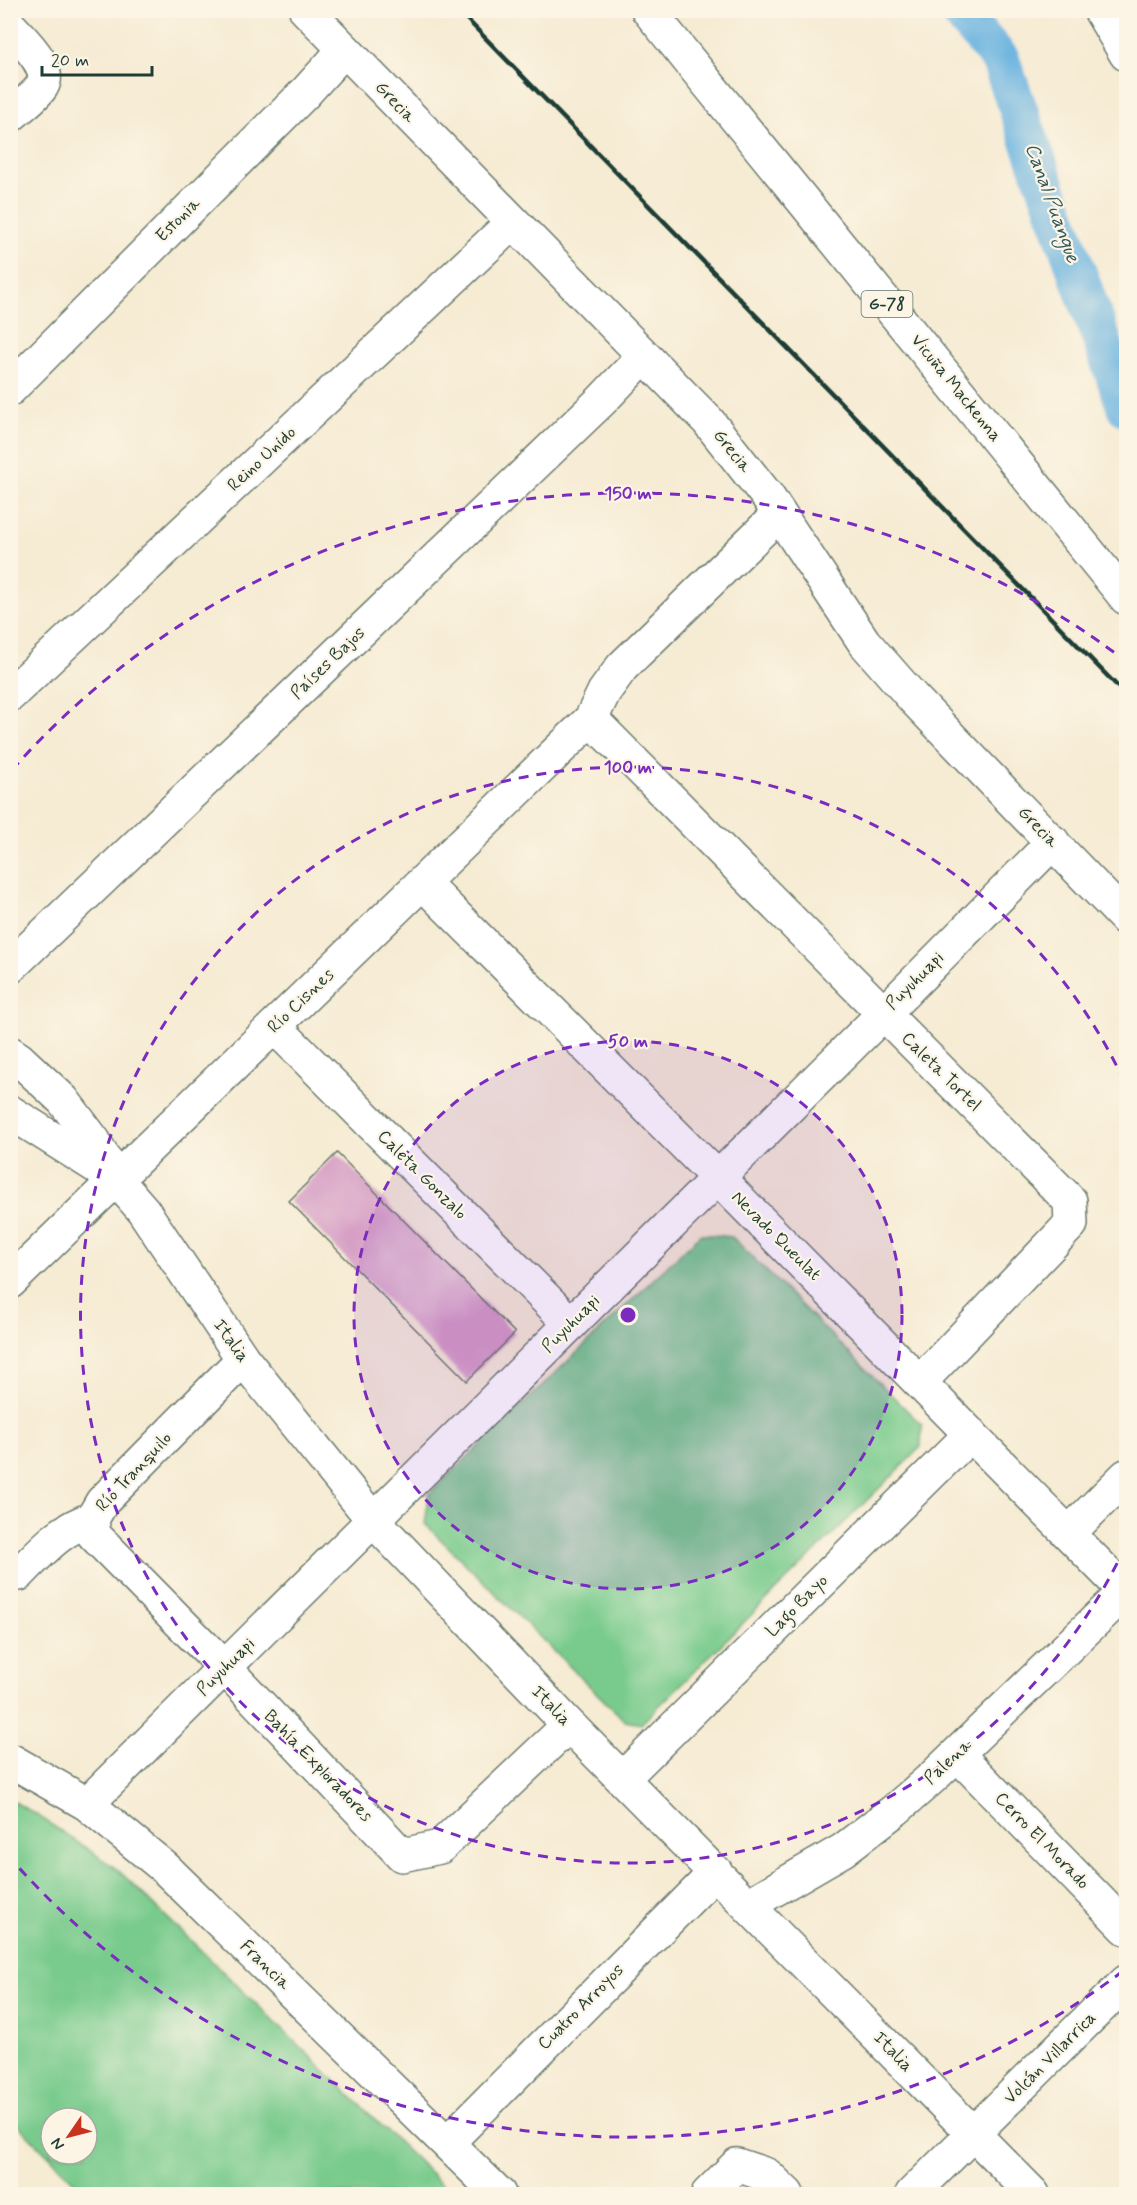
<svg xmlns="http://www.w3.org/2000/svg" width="1137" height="2205" viewBox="0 0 1137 2205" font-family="Mynerve,sans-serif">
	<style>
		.green { fill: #79cb8d; stroke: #4c8460; stroke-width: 1.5; fill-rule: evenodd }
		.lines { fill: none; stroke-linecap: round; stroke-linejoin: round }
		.canal { stroke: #67b2e0; stroke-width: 39 }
		.building { fill: #d59cc4 }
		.minor-casing { stroke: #6a7a6c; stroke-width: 36 }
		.primary-casing { stroke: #6a7a6c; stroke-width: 36 }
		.minor { stroke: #fff; stroke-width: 33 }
		.primary { stroke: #fff; stroke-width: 33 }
		.rail { stroke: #1f3d34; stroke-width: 4.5 }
		.ring { fill: none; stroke: #7b2cbf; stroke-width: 3; stroke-dasharray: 10 8 }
		.labels { text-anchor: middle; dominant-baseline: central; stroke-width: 4.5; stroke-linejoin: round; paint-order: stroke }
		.shield { fill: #fcf5e5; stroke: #617469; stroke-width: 1.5 }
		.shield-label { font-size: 16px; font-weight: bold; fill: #1f3d34 }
		.street-label { font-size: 18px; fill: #1f3d34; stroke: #fcf5e5 }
		.water-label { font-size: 20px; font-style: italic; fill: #315a5f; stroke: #fcf5e5 }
		.centre { fill: #7b2cbf; stroke: #fcf5e5; stroke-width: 3 }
		.ring-label { font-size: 18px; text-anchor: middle; font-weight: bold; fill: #7b2cbf; stroke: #fcf5e5; stroke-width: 4.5; stroke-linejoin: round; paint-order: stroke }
	</style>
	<rect width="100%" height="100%" fill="#fcf5e5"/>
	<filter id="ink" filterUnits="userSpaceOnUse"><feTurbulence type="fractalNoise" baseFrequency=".0167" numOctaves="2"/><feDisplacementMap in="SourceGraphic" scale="12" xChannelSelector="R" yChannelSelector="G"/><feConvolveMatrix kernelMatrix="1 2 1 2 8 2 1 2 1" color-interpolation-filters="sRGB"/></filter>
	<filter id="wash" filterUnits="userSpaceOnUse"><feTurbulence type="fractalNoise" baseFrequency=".008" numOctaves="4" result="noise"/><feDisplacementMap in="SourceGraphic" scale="24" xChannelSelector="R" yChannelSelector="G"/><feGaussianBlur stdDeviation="1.35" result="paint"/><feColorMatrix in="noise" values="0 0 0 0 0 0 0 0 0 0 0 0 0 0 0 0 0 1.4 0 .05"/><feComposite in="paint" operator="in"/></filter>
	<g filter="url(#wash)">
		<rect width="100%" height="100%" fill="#f6ebd3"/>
		<path class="green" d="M701 1234 732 1237 922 1425 921 1447 641 1724 625 1721 425 1524 429 1494Z
			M11 1800 37 1815 117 1869 452 2194H87L11 2118ZM51 2118H87V2154H51Z"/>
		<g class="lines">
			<path class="canal" d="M958 10 1000 59 1126 407"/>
		</g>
		<g id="blocks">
			<path class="building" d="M337 1153 515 1333 467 1381 289 1201Z"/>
		</g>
	</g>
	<g filter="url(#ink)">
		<use href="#blocks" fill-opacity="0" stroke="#6a7a6c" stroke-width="1.5"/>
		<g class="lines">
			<g class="minor-casing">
				<path id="minor" d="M306 10 708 421 768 497 864 642 914 699 1126 919
					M1100 10 1126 54
					M10 26C22 40 53 67 42 86 35 97 20 107 10 116
					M10 389 305 93 344 50
					M10 695 513 222
					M591 719 1070 1201 1071 1224 920 1382
					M423 883 718 1178 1126 1592
					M10 967 602 400 644 356
					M274 1026 571 1324
					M10 1053 19 1059 63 1100 94 1141 116 1179 143 1210 243 1359 374 1521 569 1725 1033 2194
					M10 1112 110 1175
					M10 1282 591 719 604 692 622 667 779 514
					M92 1519 94 1535 225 1668 402 1855 440 1847 569 1725
					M1069 1533 1126 1476
					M19 1574C42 1551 60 1529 92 1519L102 1502 243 1359
					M957 1754 1126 1928
					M10 1760 87 1804 165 1868 499 2194
					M623 1778 971 1434
					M87 1804 883 1014 1053 842
					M748 1905 843 1850 895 1810 934 1776 1126 1591
					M447 2143 716 1872
					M708 2194 737 2165 767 2175 787 2194
					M912 2194 1126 1982"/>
			</g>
			<g class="primary-casing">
				<path id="primary" d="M648 10 1126 598"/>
			</g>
			<use href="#minor" class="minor"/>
			<use href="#primary" class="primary"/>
			<path class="rail" d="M458 10 1126 695"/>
		</g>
	</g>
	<circle cx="628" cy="1315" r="274" fill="#7b2cbf" fill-opacity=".12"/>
	<g class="ring">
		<circle cx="628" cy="1315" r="274"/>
		<path d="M1125 1547A548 548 0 1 1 1125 1083"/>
		<path d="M1123 1971A822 822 0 0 1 12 1860M12 770A822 822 0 0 1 1123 659"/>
	</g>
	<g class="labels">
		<rect class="shield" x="861.5" y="291" width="51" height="26" rx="4.5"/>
		<g class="shield-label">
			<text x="887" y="304">G-78</text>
		</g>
		<g class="street-label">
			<text transform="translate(395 102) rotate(46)">Grecia</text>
			<text transform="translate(178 220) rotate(-45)">Estonia</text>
			<text transform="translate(956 388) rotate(51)">Vicuña Mackenna</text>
			<text transform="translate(732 451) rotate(51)">Grecia</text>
			<text transform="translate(262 459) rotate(-43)">Reino Unido</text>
			<text transform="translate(328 663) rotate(-44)">Países Bajos</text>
			<text transform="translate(1038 827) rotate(46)">Grecia</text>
			<text transform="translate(915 981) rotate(-45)">Puyuhuapi</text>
			<text transform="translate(301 1001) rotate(-44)">Río Cisnes</text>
			<text transform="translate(941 1072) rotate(45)">Caleta Tortel</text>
			<text transform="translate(422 1175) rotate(45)">Caleta Gonzalo</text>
			<text transform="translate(776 1236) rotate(45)">Nevado Queulat</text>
			<text transform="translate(571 1324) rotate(-45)">Puyuhuapi</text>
			<text transform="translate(231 1341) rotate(54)">Italia</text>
			<text transform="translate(134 1472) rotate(-47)">Río Tranquilo</text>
			<text transform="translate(797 1606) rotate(-45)">Lago Bayo</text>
			<text transform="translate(226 1667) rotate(-45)">Puyuhuapi</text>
			<text transform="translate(551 1706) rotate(46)">Italia</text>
			<text transform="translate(948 1762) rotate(-43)">Palena</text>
			<text transform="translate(318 1766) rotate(46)">Bahía Exploradores</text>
			<text transform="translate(1042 1841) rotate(46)">Cerro El Morado</text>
			<text transform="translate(265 1965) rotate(44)">Francia</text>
			<text transform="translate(581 2007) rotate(-45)">Cuatro Arroyos</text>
			<text transform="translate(893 2052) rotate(46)">Italia</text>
			<text transform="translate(1050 2058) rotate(-45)">Volcán Villarrica</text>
		</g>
		<g class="water-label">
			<text transform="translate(1052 203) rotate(70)">Canal Puangue</text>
		</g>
	</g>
	<circle cx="628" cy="1315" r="9" class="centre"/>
	<g class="ring-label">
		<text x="628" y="499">150 m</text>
		<text x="628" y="773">100 m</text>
		<text x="628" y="1047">50 m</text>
	</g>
	<rect width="1137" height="2205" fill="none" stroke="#fcf5e5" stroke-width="36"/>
	<g transform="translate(69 2136) rotate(235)"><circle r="28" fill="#fcf5e5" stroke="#a4ab9e" stroke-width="1.5"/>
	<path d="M0-4.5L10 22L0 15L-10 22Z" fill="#c8321e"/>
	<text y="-9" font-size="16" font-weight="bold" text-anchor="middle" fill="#1f3d34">N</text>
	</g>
	<path d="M42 66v9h110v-9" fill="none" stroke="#1f3d34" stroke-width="3"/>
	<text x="51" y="66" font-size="18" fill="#1f3d34" stroke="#fcf5e5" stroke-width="4.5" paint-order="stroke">20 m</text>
</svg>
